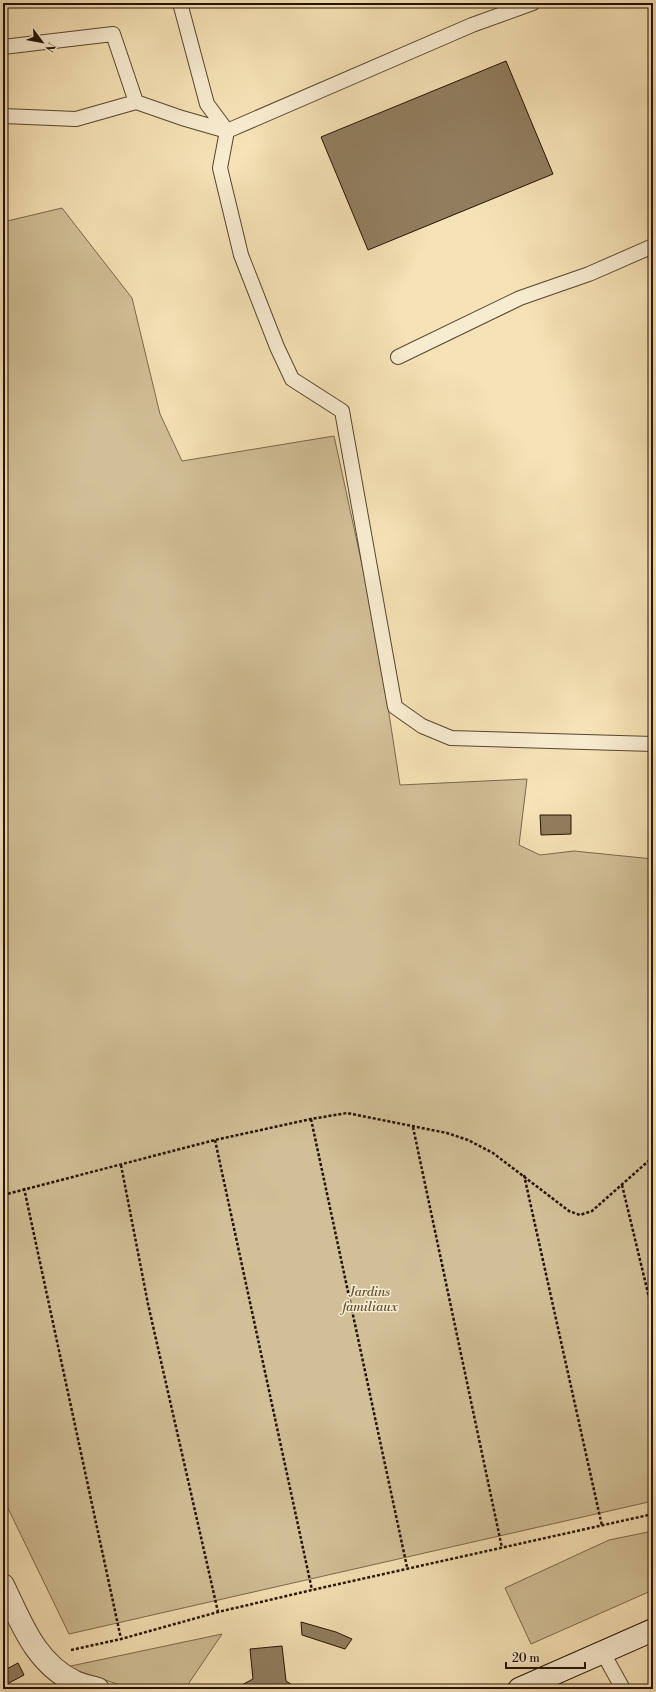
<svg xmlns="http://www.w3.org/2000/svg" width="656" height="1692" viewBox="0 0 656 1692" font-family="'Libre Bodoni',serif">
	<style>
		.green { fill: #d1bf97; stroke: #7a684c }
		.building { fill: #917e5f; stroke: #241200 }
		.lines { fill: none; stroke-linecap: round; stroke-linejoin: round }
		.lane-casing { stroke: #58462e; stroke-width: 16 }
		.street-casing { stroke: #58462e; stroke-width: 24 }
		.secondary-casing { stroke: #241200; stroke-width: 24 }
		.path { stroke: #241200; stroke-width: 2.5; stroke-dasharray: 3 2; stroke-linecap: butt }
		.lane { stroke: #f8ecd0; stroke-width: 14 }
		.street { stroke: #f8ecd0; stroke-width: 22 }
		.secondary { stroke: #f8ecd0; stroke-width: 22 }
		.labels { text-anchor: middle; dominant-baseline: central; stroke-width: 3; stroke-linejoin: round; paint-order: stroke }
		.park-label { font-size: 13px; font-style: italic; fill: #614f35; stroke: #f8ecd0 }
	</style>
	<rect width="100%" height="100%" fill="#f5e2b6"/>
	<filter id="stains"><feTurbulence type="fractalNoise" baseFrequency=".005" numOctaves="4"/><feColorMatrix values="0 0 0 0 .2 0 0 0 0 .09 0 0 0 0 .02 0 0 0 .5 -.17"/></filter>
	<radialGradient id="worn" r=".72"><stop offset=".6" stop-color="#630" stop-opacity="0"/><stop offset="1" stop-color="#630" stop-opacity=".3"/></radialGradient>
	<path class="green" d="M62 208 132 298 160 414 182 461 334 436 376 629 400 785 527 779 519 845 540 855 574 851 653 859V1501L69 1634 3 1498V222Z
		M653 1531V1590L531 1644 505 1588 609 1540Z
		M222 1634 185 1689H132L66 1667Z"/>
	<path class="building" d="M506 61 553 174 368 250 321 137Z
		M540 815H571V834L541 835Z
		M301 1622 336 1632 352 1639 345 1649 302 1635Z
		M282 1646 286 1681 299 1689H234L253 1679 250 1649Z
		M18 1663 24 1675 9 1683 3 1689V1671Z"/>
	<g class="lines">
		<g class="lane-casing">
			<path id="lane" d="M180 3 207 104 227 131
				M533 3 472 25 227 131 220 168 241 255 277 347 292 379 342 411 395 707 422 726 451 738 653 744
				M3 47 113 34 136 102
				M3 116 76 119 136 102 182 118 227 131
				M398 357 520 298 589 274 653 246
				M603 1653 623 1689"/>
		</g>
		<g class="street-casing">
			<path id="street" d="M3 1585C21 1622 35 1663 75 1682 82 1685 91 1687 98 1689"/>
		</g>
		<g class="secondary-casing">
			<path id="secondary" d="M519 1689 653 1630"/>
		</g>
		<path class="path" d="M311 1119 407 1567
			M413 1127 502 1548
			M215 1140 312 1590
			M121 1165 148 1304 218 1612
			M524 1175 602 1526
			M622 1185 653 1314
			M24 1188 121 1639
			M3 1195 215 1140 311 1119 347 1113 447 1133 468 1140 493 1153 569 1211 580 1215 592 1211 653 1157
			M71 1650 121 1639 218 1612 312 1590 653 1514"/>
		<use href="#lane" class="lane"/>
		<use href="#street" class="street"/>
		<use href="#secondary" class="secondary"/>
	</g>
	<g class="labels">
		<g class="park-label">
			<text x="370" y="1292">Jardins<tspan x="370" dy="15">familiaux</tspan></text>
		</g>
	</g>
	<rect width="656" height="1692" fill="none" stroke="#f5e2b6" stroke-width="16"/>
	<rect x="4" y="4" width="648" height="1684" fill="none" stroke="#241200" stroke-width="2"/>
	<rect x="8" y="8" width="640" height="1676" fill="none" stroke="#241200"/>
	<g transform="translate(42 42) rotate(122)" stroke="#f8ecd0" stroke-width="3" paint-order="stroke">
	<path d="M0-3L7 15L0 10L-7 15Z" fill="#241200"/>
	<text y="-6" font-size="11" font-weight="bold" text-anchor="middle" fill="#241200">N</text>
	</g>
	<path d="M506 1662v6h79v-6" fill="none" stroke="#241200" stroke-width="2"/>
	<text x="512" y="1662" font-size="12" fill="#241200" stroke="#f8ecd0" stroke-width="3" paint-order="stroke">20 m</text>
	<rect width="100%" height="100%" filter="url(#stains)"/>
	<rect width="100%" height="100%" fill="url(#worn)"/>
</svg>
